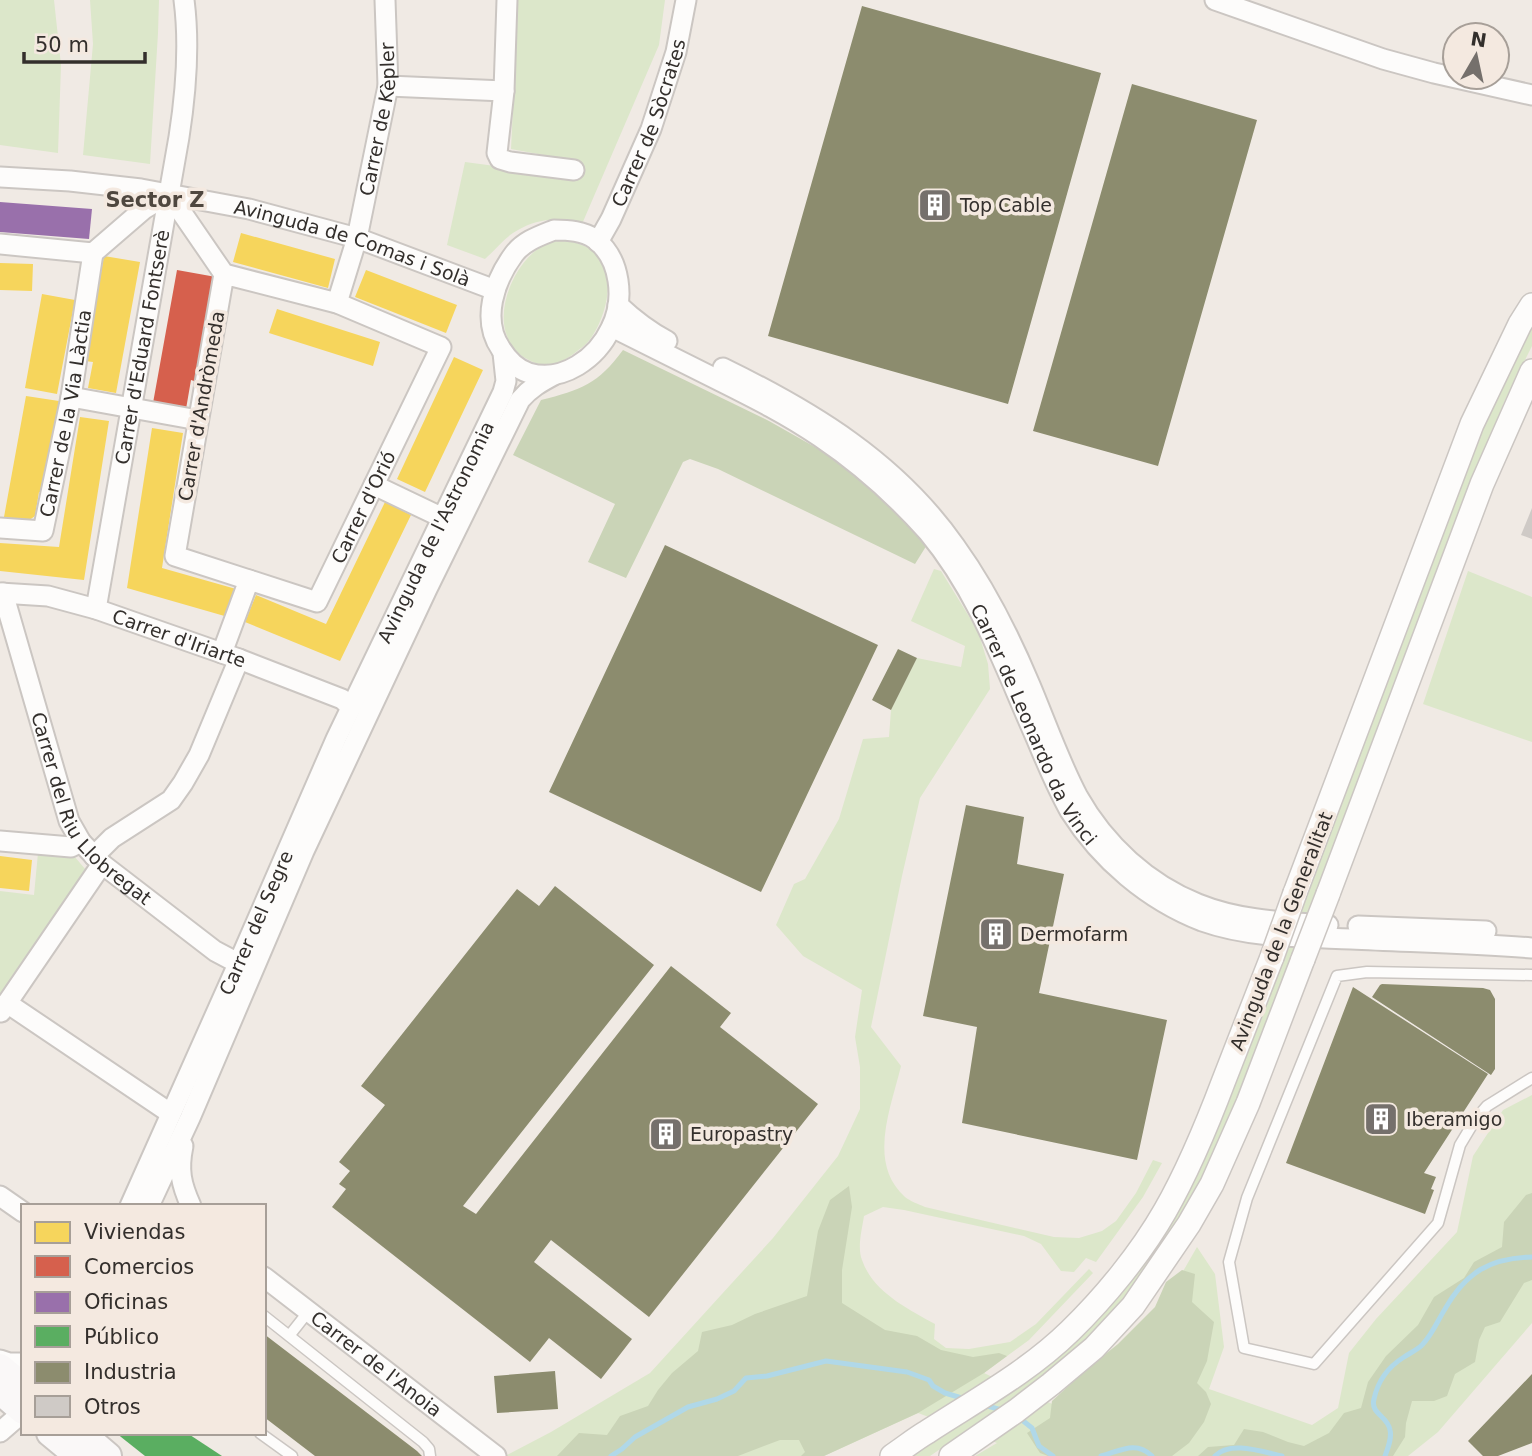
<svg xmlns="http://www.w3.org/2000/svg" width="1532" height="1456" viewBox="0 0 1532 1456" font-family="'DejaVu Sans',sans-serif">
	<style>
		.green { fill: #dce7ca }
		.forest { fill: #cad4b7 }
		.homes { fill: #f6d55c }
		.shops { fill: #d6604d }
		.offices { fill: #9970ab }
		.public { fill: #5aae61 }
		.industry { fill: #8c8c6e }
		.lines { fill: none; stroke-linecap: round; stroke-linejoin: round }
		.stream { stroke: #b0d8e8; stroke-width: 5 }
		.building { fill: #cfcac6 }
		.service-casing { stroke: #cbc6c2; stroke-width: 13 }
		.minor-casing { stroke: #cbc6c2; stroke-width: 23 }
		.tertiary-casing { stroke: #cbc6c2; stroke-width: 26 }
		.secondary-casing { stroke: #cbc6c2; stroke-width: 30 }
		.service { stroke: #fdfcfb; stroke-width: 10 }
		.minor { stroke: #fdfcfb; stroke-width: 19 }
		.tertiary { stroke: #fdfcfb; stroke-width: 23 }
		.secondary { stroke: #faf8f8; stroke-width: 26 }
		.tertiary-bridge-casing { stroke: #cbc6c2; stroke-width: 26; stroke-linecap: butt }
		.tertiary-bridge { stroke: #fdfcfb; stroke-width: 23 }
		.labels { text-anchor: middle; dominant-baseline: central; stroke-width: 7; stroke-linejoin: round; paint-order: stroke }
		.street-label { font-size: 19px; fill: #332f2c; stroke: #f4e9e0 }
		.poi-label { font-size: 19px; fill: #332f2c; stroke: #f4e9e0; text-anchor: start }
		.neighbourhood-label { font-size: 21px; font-weight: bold; fill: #4f473f; stroke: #f4e9e0 }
	</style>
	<rect width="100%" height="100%" fill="#f0eae4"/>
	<path class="green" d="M0 0H54L61 65 58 153 0 145Z
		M90 0H159L158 33 150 164 83 155 93 44Z
		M518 0H665L659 45 582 224C561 217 537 218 518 230 506 236 495 250 485 259L447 245 465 162 577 177 581 162 511 149Z
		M567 240C577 243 587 246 596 253 619 272 605 322 588 342 585 346 579 349 576 352 561 364 544 370 527 359 514 351 512 350 507 336 495 306 517 258 546 244 551 241 560 241 567 240Z
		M1532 321V346L1505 400 1456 525 1254 1061 1202 1185 1120 1306 1067 1359 1027 1393 1057 1406 1112 1364 1174 1287 1197 1247 1215 1274 1224 1347 1209 1389 1312 1425 1338 1408 1349 1353 1376 1319 1457 1232 1473 1156 1503 1110 1532 1095V1323L1438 1432 1408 1456H975L997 1443 967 1431 930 1456H911L953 1426 918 1413 824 1456H505L551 1432 650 1373 773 1238 838 1156 860 1109V1067L855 1037 862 990 803 956 776 925 794 884 805 879 839 819 863 739 889 737 891 710 917 658 961 667 965 646 911 621 934 569 941 571 978 631 988 664 990 689 920 798 902 876 871 1027 901 1066C891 1108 867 1163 905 1197 910 1201 918 1204 925 1207L1054 1237 1079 1238 1102 1231 1116 1221 1136 1193 1153 1160 1162 1163 1143 1197 1096 1262 1086 1258 1074 1272 1061 1271 1041 1244 1024 1236 904 1210 883 1207 864 1216C862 1229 857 1248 862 1260 873 1292 908 1309 935 1324L934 1339 946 1348 969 1349 1010 1342 1036 1324 1089 1269 1093 1273 1029 1340 984 1373 1013 1387 1136 1268 1476 441Z
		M1468 571 1532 597V742L1423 704Z
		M38 853 74 856 86 870 4 995 0 993V891L34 895Z"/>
	<path class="forest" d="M623 350 769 421 822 451 861 481 930 540 915 564 718 469 690 459 683 462 626 578 588 562 615 504 513 455 541 400C581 390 598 384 623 350Z
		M849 1186 852 1207 842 1270V1303L885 1330 917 1336 941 1350 973 1357 999 1353 1007 1356 984 1373 918 1413 824 1456H801L805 1452 799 1440H780L738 1456H557L579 1433 607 1435 620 1416 648 1406 658 1390 672 1373 698 1351 702 1332 732 1325 755 1314 807 1296 818 1231 830 1200Z
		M1532 1193V1280L1524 1283 1500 1322 1485 1327 1479 1340 1475 1362 1455 1374 1447 1396 1434 1401H1412L1406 1423 1405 1437 1393 1456H1198L1208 1447 1234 1445 1244 1429 1263 1432 1288 1442 1304 1446 1329 1433 1344 1413 1361 1408 1368 1382 1386 1356 1418 1325 1434 1297 1464 1278 1474 1262 1502 1247 1504 1222 1526 1195Z
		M1182 1270 1195 1274 1192 1302 1214 1322 1207 1361 1197 1383 1206 1392 1211 1404 1204 1422 1189 1443 1172 1456H1048L1040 1453 1027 1433 1050 1418 1052 1401 1088 1368 1118 1344 1155 1307 1166 1282Z"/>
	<path class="homes" d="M241 233 335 259 328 288 233 262Z
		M104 256 140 262 116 393 88 388 93 362 85 361Z
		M0 263 33 264 32 291 0 290Z
		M366 270 457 305 446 333 355 297Z
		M42 294 75 300 57 394 25 388Z
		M277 309 380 342 373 366 269 333Z
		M454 357 483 370 425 492 397 479Z
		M26 396 59 401 43 493 39 492 35 516 28 521 4 517Z
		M80 417 109 421 84 580 0 571V543L59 547Z
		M152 428 183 433 162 568 236 589 228 617 127 588Z
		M385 502 411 515 340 661 245 622 256 595 326 624Z
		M0 856 32 860 29 891 0 888Z"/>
	<path class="shops" d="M177 270 216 277 197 382 191 380 186 409 153 403Z"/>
	<path class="offices" d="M0 202 92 209 89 239 0 232Z"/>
	<path class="public" d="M116 1433H187L222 1456H145Z"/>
	<path class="industry" d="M862 6 1101 73 1008 404 768 336Z
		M1132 84 1257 120 1158 466 1033 431Z
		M665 545 878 645 761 892 549 792Z
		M898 649 917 658 891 710 872 700Z
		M966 805 1024 817 1017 864 1064 874 1039 993 1167 1020 1137 1160 962 1123 977 1027 923 1016Z
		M555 886 654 965 463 1206 476 1214 671 966 731 1013 720 1027 818 1104 649 1317 551 1240 534 1262 632 1339 601 1379 549 1338 530 1362 332 1207 346 1189 339 1184 350 1171 339 1162 385 1105 361 1086 517 889 539 906Z
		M1382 984 1483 988 1490 990 1495 999V1069L1491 1075 1372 997 1380 985Z
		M1353 987 1488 1074 1424 1173 1436 1177 1431 1189 1434 1190 1425 1214 1286 1163Z
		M264 1334 417 1451 422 1456H315L264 1417Z
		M555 1371 558 1409 497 1413 494 1376Z
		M1532 1374V1443L1498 1456H1483L1468 1441Z"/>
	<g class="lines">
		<path class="stream" d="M984 1405 1005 1411
			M1017 1416 1032 1428 1039 1446 1053 1456
			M611 1456 622 1449 635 1437 688 1407 717 1399 734 1391 746 1378 767 1376 826 1361 907 1372 929 1380 933 1386 945 1393 965 1399
			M1101 1456C1120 1451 1136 1440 1152 1456
			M1215 1456C1230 1440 1263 1452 1282 1456
			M1385 1456C1388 1448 1392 1438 1390 1430 1388 1416 1370 1414 1374 1399 1378 1380 1388 1367 1404 1357 1410 1353 1417 1350 1422 1345 1432 1335 1438 1320 1445 1309 1466 1272 1490 1258 1532 1257"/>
	</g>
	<path class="building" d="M1532 508V539L1521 535Z"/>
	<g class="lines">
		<g class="service-casing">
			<path id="service" d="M1532 975 1367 972 1337 976 1247 1198 1229 1262 1244 1348 1314 1364 1438 1223 1460 1145 1475 1120 1487 1106 1532 1078
				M264 1316 423 1442 429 1449 430 1456
				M289 1336 308 1312
				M260 1433 292 1456"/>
		</g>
		<g class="minor-casing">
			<g id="minor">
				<path d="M507 0 504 91 497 153 500 159 510 162 574 170"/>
				<path d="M1215 0 1383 59 1434 73 1532 95"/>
				<path d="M388 86 504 91"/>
				<path id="s1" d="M0 177 70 181 141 189 249 209 357 238 495 290"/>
				<path d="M554 230C569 230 583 231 595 239 621 259 625 300 611 328 597 358 563 383 529 373 516 369 508 360 501 349 481 320 494 281 514 254 524 241 539 236 554 230Z"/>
				<path id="s2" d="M598 242 611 219 651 129 676 52 686 0"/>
				<path id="s3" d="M0 244 93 253 144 209 169 194 224 274 175 556 317 602 441 347 337 303 224 274"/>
				<path id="s4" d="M337 303 357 238 388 86 385 0"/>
				<path d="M618 305C634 320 648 331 667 341"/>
				<path id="s5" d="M612 327C648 345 684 363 720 381 754 398 788 415 820 437 860 464 896 496 928 532 979 593 1005 668 1037 740 1047 764 1057 788 1070 811 1101 860 1148 900 1202 921 1250 938 1302 937 1351 939 1412 942 1472 943 1532 948"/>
				<path d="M723 368C813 412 896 462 955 546 986 589 1010 637 1030 685 1046 723 1059 761 1078 797 1105 845 1148 884 1198 904 1240 921 1285 922 1328 925"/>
				<path d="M71 397 198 420"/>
				<path d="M374 485 443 518"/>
				<path id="s6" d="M0 528 43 531 71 397 93 253"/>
				<path id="s7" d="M0 593 48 596 96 609 239 659 342 699 351 707"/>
				<path id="s8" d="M3 593 69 821 81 842 102 864 215 951 249 969"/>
				<path id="s9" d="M96 609 179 137C186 92 190 46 184 0"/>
				<path d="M222 653 249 580"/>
				<path d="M0 841 71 847 81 842"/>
				<path d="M94 856 112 838 171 800 183 783 199 755 239 659"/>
				<path d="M1358 926 1486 931"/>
				<path d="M7 1003 170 1113"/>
				<path d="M1 1012 102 864"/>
				<path d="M183 1146C178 1170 181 1184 191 1206"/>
				<path d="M0 1196 23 1212"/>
				<path id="s10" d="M130 1206 238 964 336 739 503 392 506 381 503 353"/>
				<path d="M149 1206 190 1118 304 851 427 589 520 400C530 388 541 382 554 375"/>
				<path id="s11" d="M264 1277 496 1456"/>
				<path d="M0 1360 9 1363H23"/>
				<path d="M0 1432 23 1412"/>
			</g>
		</g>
		<g class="tertiary-casing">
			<path id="tertiary" d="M1295 893 1472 424 1520 324 1532 305
				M1328 894 1482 484 1532 371
				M892 1456C904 1448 915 1439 927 1432 976 1400 1028 1372 1070 1331 1105 1297 1141 1253 1165 1211 1189 1169 1207 1125 1224 1080 1240 1039 1256 998 1272 957
				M951 1456 1016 1411 1051 1384 1094 1348 1133 1306 1189 1224 1212 1184 1248 1103 1303 959"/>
		</g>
		<g class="secondary-casing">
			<path id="secondary" d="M0 1367 23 1386
				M0 1391 23 1411
				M50 1433 78 1456
				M81 1433 108 1456"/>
		</g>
		<use href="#service" class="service"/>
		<use href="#minor" class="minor"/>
		<use href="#tertiary" class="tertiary"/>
		<use href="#secondary" class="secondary"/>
		<g class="tertiary-bridge-casing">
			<path id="tertiary-bridge" d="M1272 957 1295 893
				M1303 959 1328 894"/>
		</g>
		<use href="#tertiary-bridge" class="tertiary-bridge"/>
	</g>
	<defs>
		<g id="building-square" transform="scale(1.75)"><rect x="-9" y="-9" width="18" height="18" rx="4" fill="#75706c" stroke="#f4e9e0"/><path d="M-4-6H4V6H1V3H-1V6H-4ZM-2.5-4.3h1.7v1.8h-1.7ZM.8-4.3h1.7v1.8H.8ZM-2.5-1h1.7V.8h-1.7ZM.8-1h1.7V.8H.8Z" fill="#fff"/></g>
	</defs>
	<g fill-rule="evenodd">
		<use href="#building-square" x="935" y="205"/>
		<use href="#building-square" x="996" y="934"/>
		<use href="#building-square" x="1381" y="1119"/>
		<use href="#building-square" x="666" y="1134"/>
	</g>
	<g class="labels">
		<g class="street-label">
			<text stroke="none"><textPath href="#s4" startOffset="189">Carrer de Kèpler</textPath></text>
			<text stroke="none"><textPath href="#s2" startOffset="130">Carrer de Sòcrates</textPath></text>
			<text stroke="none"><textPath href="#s1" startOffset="360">Avinguda de Comas i Solà</textPath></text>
			<text stroke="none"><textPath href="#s9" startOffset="266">Carrer d'Eduard Fontserè</textPath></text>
			<text transform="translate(201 406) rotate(-80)">Carrer d'Andròmeda</text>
			<text stroke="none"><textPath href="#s6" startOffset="163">Carrer de la Via Làctia</textPath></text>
			<text stroke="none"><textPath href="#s3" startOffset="828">Carrer d'Orió</textPath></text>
			<text stroke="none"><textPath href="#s10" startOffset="740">Avinguda de l'Astronomia</textPath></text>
			<text stroke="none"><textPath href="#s7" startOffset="186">Carrer d'Iriarte</textPath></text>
			<text stroke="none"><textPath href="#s5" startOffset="600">Carrer de Leonardo da Vinci</textPath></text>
			<text stroke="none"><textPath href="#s8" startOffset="238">Carrer del Riu Llobregat</textPath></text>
			<text stroke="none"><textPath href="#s10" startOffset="310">Carrer del Segre</textPath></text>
			<text transform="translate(1281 931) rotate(-69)">Avinguda de la Generalitat</text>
			<text stroke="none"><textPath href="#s11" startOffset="142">Carrer de l'Anoia</textPath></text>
		</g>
		<g class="poi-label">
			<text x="960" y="205">Top Cable</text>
			<text x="1020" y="934">Dermofarm</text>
			<text x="1406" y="1119">Iberamigo</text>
			<text x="690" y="1134">Europastry</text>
		</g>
		<g class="neighbourhood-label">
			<text x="155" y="200">Sector Z</text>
		</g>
	</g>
	<rect x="21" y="1204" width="245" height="231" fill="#f4e9e0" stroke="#a79f98" stroke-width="2"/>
	<rect x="35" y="1222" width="35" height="21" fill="#f6d55c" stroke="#a79f98" stroke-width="2"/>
	<text x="84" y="1239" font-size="21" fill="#332f2c">Viviendas</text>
	<rect x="35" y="1256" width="35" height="21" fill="#d6604d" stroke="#a79f98" stroke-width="2"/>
	<text x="84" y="1274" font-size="21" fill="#332f2c">Comercios</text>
	<rect x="35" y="1292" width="35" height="21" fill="#9970ab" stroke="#a79f98" stroke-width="2"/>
	<text x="84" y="1309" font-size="21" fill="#332f2c">Oficinas</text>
	<rect x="35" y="1326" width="35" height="21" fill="#5aae61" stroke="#a79f98" stroke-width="2"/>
	<text x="84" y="1344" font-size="21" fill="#332f2c">Público</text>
	<rect x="35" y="1362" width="35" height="21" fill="#8c8c6e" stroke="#a79f98" stroke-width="2"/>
	<text x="84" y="1379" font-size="21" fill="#332f2c">Industria</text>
	<rect x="35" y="1396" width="35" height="21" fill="#cfcac6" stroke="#a79f98" stroke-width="2"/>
	<text x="84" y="1414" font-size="21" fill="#332f2c">Otros</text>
	<g transform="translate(1476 56) rotate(9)"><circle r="33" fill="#f4e9e0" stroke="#a79f98" stroke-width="2"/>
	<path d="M0-5L12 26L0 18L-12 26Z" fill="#75706c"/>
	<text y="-10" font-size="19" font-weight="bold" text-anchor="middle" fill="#332f2c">N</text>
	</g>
	<path d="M24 52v10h121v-10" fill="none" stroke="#332f2c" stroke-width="3.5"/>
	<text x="35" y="52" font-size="21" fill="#332f2c" stroke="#f4e9e0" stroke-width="5" paint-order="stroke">50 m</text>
</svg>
